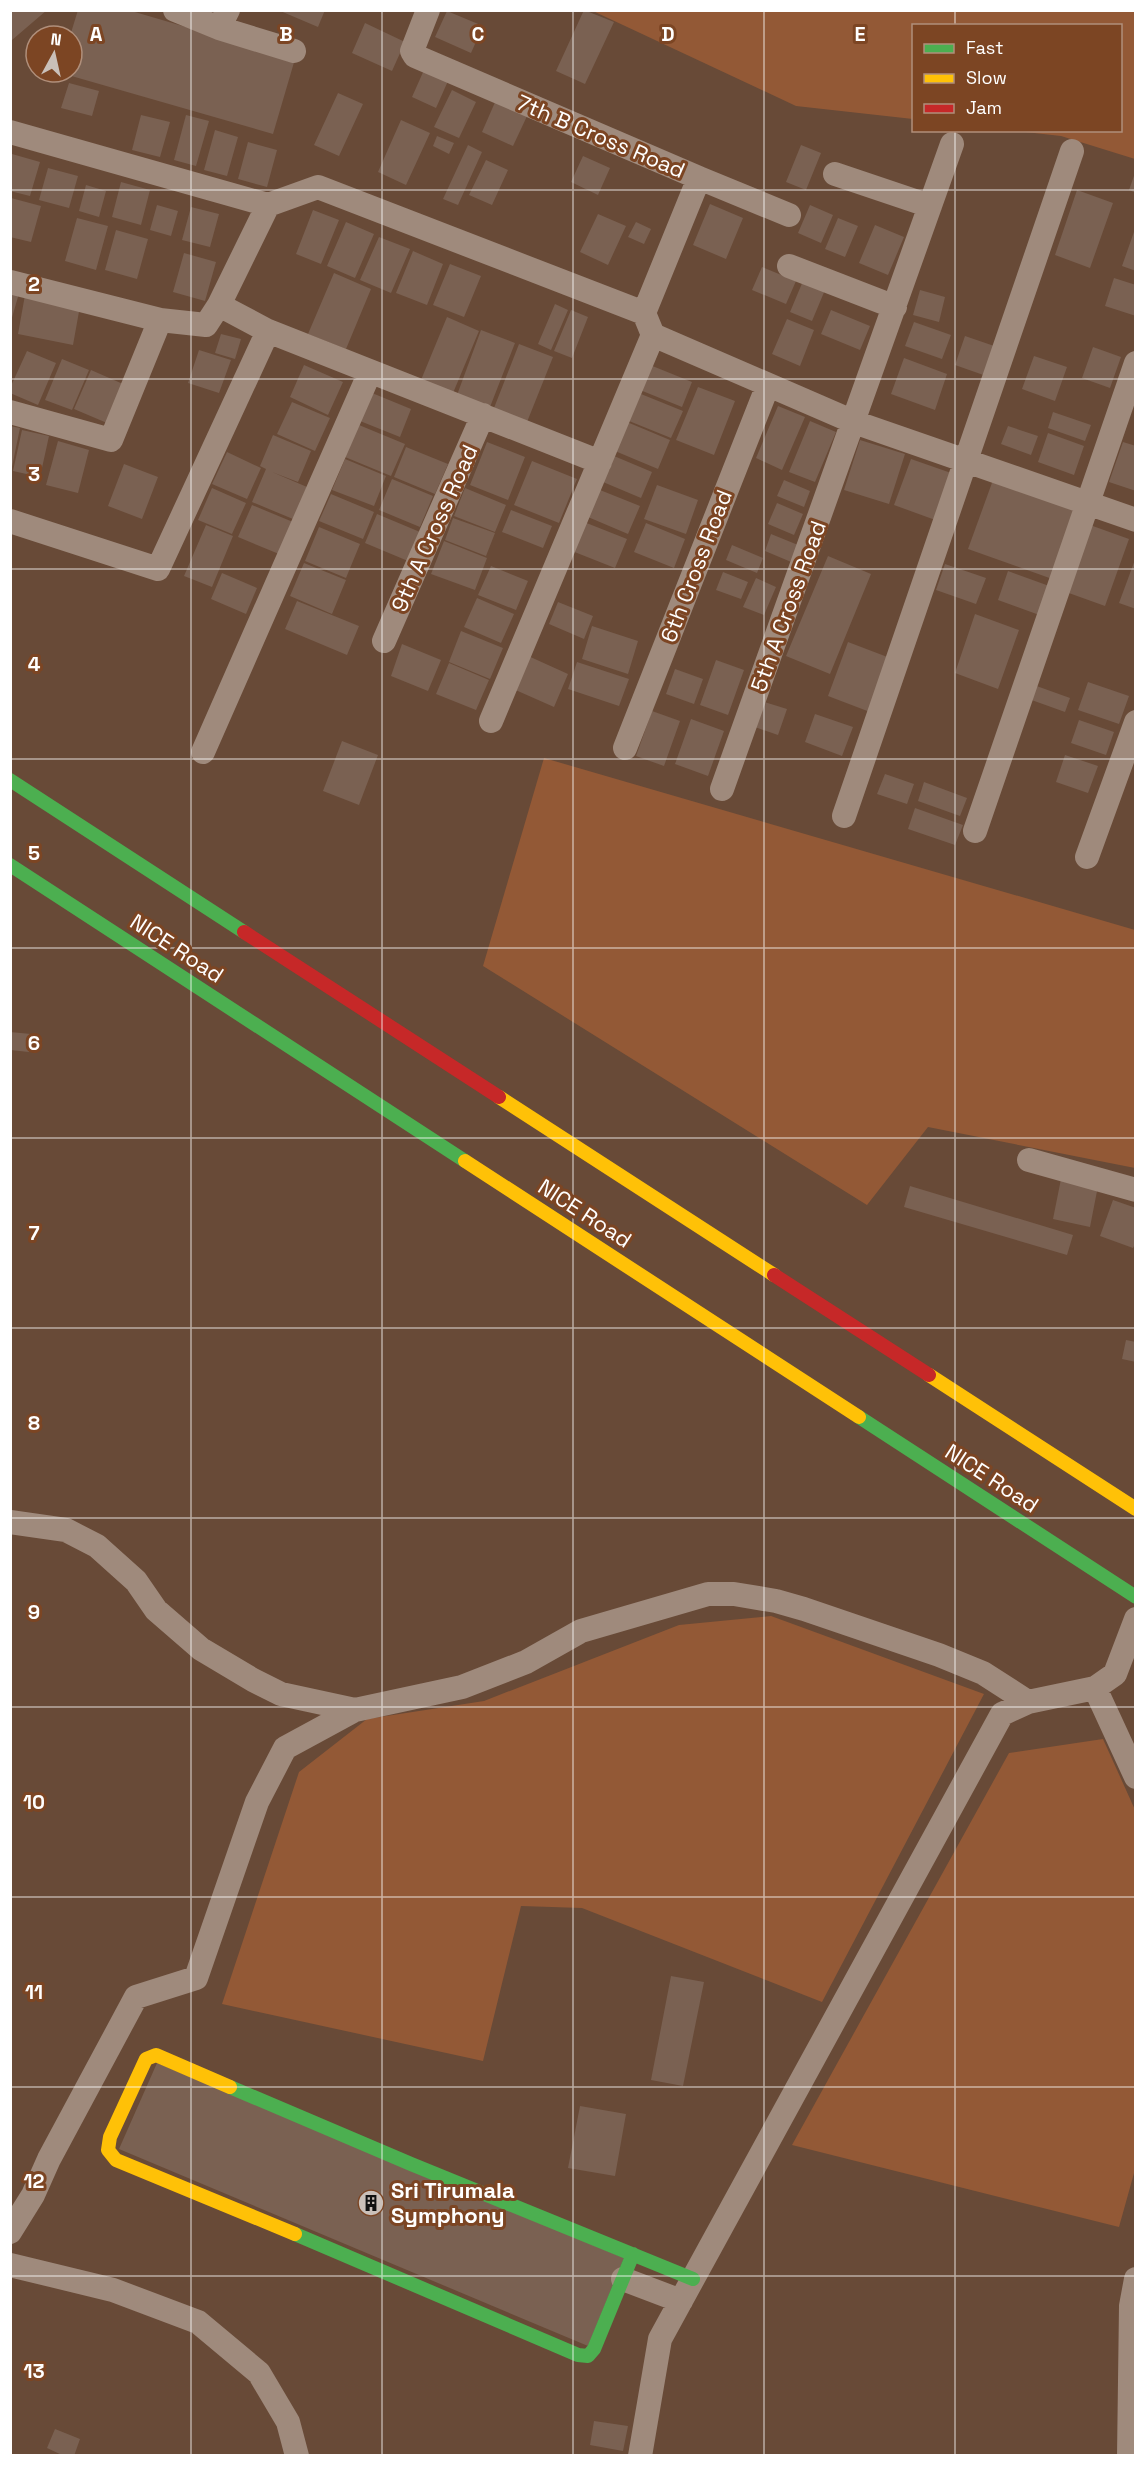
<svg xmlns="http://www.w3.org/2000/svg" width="1146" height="2466" viewBox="0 0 1146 2466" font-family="'Space Grotesk',sans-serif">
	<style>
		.green { fill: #935936 }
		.building { fill: #7a6152 }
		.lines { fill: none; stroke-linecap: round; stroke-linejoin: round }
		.street { stroke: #9f8a7c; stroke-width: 24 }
		.fast { stroke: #4caf50; stroke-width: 14 }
		.slow { stroke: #ffc107; stroke-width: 14 }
		.jam { stroke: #c62828; stroke-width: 14 }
		.grid { fill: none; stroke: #fff; stroke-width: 1.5; stroke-opacity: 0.55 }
		.labels { text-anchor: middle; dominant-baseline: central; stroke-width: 6; stroke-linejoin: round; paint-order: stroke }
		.street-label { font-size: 22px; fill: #fff; stroke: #7c4523 }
		.poi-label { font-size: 22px; font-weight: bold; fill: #fff; stroke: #7c4523; text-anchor: start }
		.grid-label { font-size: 20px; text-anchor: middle; font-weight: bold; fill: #fff; stroke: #7c4523; stroke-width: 6; stroke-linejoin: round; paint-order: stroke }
	</style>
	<rect width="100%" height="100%" fill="#684a37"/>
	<path class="green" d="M593 11H1135V159L1061 136 1016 131 1120 130V26H914L913 119 796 106Z
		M544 758 1135 930V1168L928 1127 867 1205 483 966Z
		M771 1616 984 1694 822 2002 582 1908 521 1906 483 2061 222 2004 299 1772 367 1719 484 1701 679 1625Z
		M1103 1739 1136 1812V2166L1119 2227 792 2145 1009 1753Z"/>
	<path class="building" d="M10 10H47L12 40Z
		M78 10H128L295 59 273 134 61 73 72 72V36H70Z
		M278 10H325L318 27Z
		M584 10 614 22 585 84 556 71Z
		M447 11 483 26 471 53 435 37Z
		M365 23 405 42 392 71 352 53Z
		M424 70 448 81 436 108 412 97Z
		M69 83 99 91 92 116 61 108Z
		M452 90 476 102 459 138 434 127Z
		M338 93 363 104 339 156 314 145Z
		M496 100 528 114 513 146 482 132Z
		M141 115 170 122 160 157 132 150Z
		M186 115 209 121 196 166 174 160Z
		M401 120 430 133 406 185 378 172Z
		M215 130 238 137 227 176 204 170Z
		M437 136 454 143 449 154 433 146Z
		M248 142 277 150 267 187 238 179Z
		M468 145 482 152 458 205 443 199Z
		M801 145 821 153 806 190 786 182Z
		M12 154 40 162 30 196 10 191Z
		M583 156 610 168 598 195 571 182Z
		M486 160 508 170 492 205 469 195Z
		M48 168 78 176 69 208 39 200Z
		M1135 173H1136V193L1129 190Z
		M121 182 150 190 141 225 112 217Z
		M86 185 106 191 99 217 79 211Z
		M1077 190 1113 203 1090 268 1055 255Z
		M11 198 41 206 31 242 10 237Z
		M710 204 743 218 726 259 693 245Z
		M157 205 178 211 171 236 150 230Z
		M810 205 833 215 821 243 798 233Z
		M191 207 219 214 210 247 182 240Z
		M313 210 339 220 321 264 296 254Z
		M598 214 626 226 608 265 580 252Z
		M77 218 108 226 96 270 65 261Z
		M838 218 858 226 845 257 825 249Z
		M346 222 374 234 355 278 327 266Z
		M636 222 651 229 644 244 628 237Z
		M875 225 904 237 888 275 859 263Z
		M1135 229H1136V271L1122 266Z
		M116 230 148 239 137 279 105 270Z
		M379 237 410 249 391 293 360 280Z
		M413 251 443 264 427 305 396 293Z
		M184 253 216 262 205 301 173 292Z
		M450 264 481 276 464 317 433 305Z
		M762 267 796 281 786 304 752 290Z
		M334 273 371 289 346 349 308 334Z
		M1114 278 1136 285V316L1105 306Z
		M803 281 825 290 812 321 790 312Z
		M10 288 20 290 11 321H10Z
		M920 290 945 297 939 322 913 315Z
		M25 295 80 306 73 345 18 334Z
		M555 304 568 310 551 350 538 344Z
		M571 310 588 317 572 358 554 351Z
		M831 310 870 326 860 350 821 334Z
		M447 317 479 331 453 393 421 380Z
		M787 319 814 330 800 366 772 354Z
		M914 322 951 335 942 359 905 346Z
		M481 330 515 343 490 407 457 395Z
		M221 334 241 339 235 359 215 353Z
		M965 336 1003 349 992 378 955 365Z
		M519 344 553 357 527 422 494 408Z
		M1093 347 1121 357 1110 388 1082 378Z
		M199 350 231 360 219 393 188 383Z
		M27 351 56 363 38 405 10 393V388Z
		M1034 356 1067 367 1055 401 1022 389Z
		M904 358 947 374 935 410 891 394Z
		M62 359 89 370 72 410 45 400Z
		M304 365 343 382 328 415 290 397Z
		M650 365 692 382 682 407 640 390Z
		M91 370 123 384 107 423 74 409Z
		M698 387 735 401 714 455 676 440Z
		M372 393 411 409 400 437 360 421Z
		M641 394 683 411 671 438 629 421Z
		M292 402 330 418 315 451 277 434Z
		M778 406 805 417 782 470 756 458Z
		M1053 412 1091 425 1085 441 1048 428Z
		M810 421 836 432 815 482 789 472Z
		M627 422 670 440 658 469 615 451Z
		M359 425 405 444 391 476 345 457Z
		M10 426 20 428 12 467H10Z
		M1008 426 1038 436 1031 455 1001 444Z
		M22 430 49 436 40 477 13 471Z
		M1048 433 1084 446 1074 475 1038 462Z
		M273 435 311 451 298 482 272 472 307 487 293 519 252 502 266 469 260 466Z
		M860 440 905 454 889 504 844 490Z
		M58 441 89 450 78 493 46 485Z
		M487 442 525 457 508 500 470 485Z
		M1123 442 1136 446V491L1109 482Z
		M406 447 448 464 435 494 394 477Z
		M227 452 261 468 247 499 212 484Z
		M614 456 652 472 641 498 603 482Z
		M345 459 386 476 374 506 332 490Z
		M911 459 954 474 938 521 894 505Z
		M532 461 577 479 559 523 514 505Z
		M124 464 158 477 142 519 108 506Z
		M392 479 433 496 420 527 379 510Z
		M784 480 810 491 804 507 777 496Z
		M993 480 1080 510 1055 580 968 549Z
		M657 485 698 500 686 534 644 519Z
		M212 488 246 503 232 534 198 520Z
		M465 488 506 505 495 532 454 516Z
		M600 490 640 506 628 534 588 517Z
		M331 494 374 512 363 539 319 521Z
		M777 503 803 514 794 535 768 524Z
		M252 505 293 522 279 554 238 537Z
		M511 510 552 526 543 548 502 532Z
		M377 514 420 532 408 561 365 543Z
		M453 518 495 533 486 556 445 540Z
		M584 522 627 539 615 568 572 551Z
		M646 523 685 539 674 568 634 552Z
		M206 525 233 536 212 587 184 576Z
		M1090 525 1129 539 1105 606 1066 592Z
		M319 527 360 544 346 578 305 561Z
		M771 534 803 547 796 564 765 551Z
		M444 541 487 558 475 590 431 574Z
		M732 545 763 558 757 573 726 560Z
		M828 556 871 574 830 674 786 656Z
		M1136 557V609L1119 603Z
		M304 563 346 580 332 614 290 596Z
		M945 564 986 578 976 604 936 590Z
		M491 566 528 581 516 610 478 595Z
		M1008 571 1052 587 1042 616 998 600Z
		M723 572 748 582 741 599 716 590Z
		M222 573 257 588 246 614 211 599Z
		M756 578 776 587 764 615 743 607Z
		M477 598 514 614 501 643 464 627Z
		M297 601 359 626 347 655 285 629Z
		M558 602 593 616 584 639 549 624Z
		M975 614 1019 630 998 689 955 673Z
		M592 626 638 641 628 674 582 659Z
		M461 631 503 648 490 679 449 662Z
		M848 642 890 658 870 712 828 696Z
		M402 644 441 660 428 691 391 676Z
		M526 655 568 674 554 707 511 688Z
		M716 660 744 670 728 715 700 705Z
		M577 662 629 679 619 706 568 689Z
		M449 663 489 680 476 710 436 694Z
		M675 669 703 679 694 704 666 694Z
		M1088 682 1129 696 1119 724 1078 710Z
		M1031 684 1070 698 1065 712 1026 698Z
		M761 701 787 709 778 735 752 726Z
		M652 711 680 721 664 766 636 756Z
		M815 714 853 727 842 756 805 742Z
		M691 719 724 731 708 776 675 764Z
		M1079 720 1114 732 1106 755 1071 743Z
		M342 741 378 755 359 805 323 791Z
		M1065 755 1098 766 1088 793 1056 782Z
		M885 774 914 784 907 804 877 794Z
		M924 782 967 798 960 816 918 801Z
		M915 808 963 825 955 845 908 829Z
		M10 1032 31 1034 29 1052 10 1050Z
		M1061 1179 1098 1186 1090 1227 1053 1219Z
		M910 1186 1073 1235 1067 1255 904 1207Z
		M1113 1200 1136 1208V1242L1133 1248 1100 1236Z
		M1126 1340 1136 1342V1362L1122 1359Z
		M671 1976 704 1982 683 2086 651 2080Z
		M157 2063 624 2258 588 2346 119 2149Z
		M580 2106 626 2114 615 2176 568 2168Z
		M594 2421 628 2426 623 2451 590 2445Z
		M55 2429 80 2439 74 2456H64L47 2448Z"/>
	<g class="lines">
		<path class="street" d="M175 10 219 28 228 10
			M428 10 412 51 415 56 699 178 644 313
			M219 28 294 51
			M10 132 268 205
			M835 174 930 206
			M699 178 789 215
			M789 266 895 307
			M10 282 160 320 206 325 219 305 268 205 318 187 644 313 653 335 854 422 1136 520
			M219 305 268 331 600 462
			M10 412 111 440 160 320
			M10 521 158 569 268 331
			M384 641 483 415
			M491 721 653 335
			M625 748 768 385
			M203 752 370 372
			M722 789 952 144
			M844 816 1072 151
			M975 831 1136 363
			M1087 857 1136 722
			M1029 1160 1136 1190
			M10 1522 66 1530 97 1546 136 1581 156 1610 201 1649 253 1680 281 1694 355 1710 462 1687 526 1662 581 1631 708 1594H734L776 1601 804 1609 939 1655 983 1673 1028 1702
			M1095 1688 1136 1777
			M10 2232 33 2195 49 2159 136 1997 196 1978 257 1802 285 1748 355 1710
			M10 2265 113 2290 198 2322 259 2373 288 2422 297 2456
			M623 2279 681 2301
			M640 2456 660 2339 1002 1714 1028 1702 1095 1688 1115 1674 1136 1619
			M1129 2456 1131 2306 1136 2279"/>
		<path class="fast" d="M10 780 244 932
			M10 865 465 1161
			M859 1417 1136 1597
			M230 2087 411 2164 693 2279
			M295 2234 578 2355 588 2356 594 2349 633 2254"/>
		<path class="slow" d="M499 1097 774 1275
			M465 1161 859 1417
			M929 1375 1136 1509
			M230 2087 156 2055 146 2059 110 2137 108 2150 116 2160 295 2234"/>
		<path class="jam" d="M244 932 499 1097
			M774 1275 929 1375"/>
	</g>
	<path class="grid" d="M191 10V2456M382 10V2456M573 10V2456M764 10V2456M955 10V26M955 130V2456M10 190H1136M10 379H1136M10 569H1136M10 759H1136M10 948H1136M10 1138H1136M10 1328H1136M10 1518H1136M10 1707H1136M10 1897H1136M10 2087H1136M10 2276H1136"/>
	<defs>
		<g id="building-disc" transform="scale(1.35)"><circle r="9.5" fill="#cac0b9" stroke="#7c4523"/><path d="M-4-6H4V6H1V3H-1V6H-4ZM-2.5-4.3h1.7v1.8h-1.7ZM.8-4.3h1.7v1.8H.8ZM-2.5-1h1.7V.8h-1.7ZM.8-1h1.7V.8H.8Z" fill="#111"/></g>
	</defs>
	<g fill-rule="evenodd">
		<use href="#building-disc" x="371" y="2203"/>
	</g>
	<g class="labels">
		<g class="street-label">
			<text transform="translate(601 136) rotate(23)">7th B Cross Road</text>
			<text transform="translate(434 528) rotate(-66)">9th A Cross Road</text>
			<text transform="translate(696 566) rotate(-69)">6th Cross Road</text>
			<text transform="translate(788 606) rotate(-70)">5th A Cross Road</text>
			<text transform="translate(177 948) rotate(33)">NICE Road</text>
			<text transform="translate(585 1213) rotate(33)">NICE Road</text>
			<text transform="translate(992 1478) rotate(33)">NICE Road</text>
		</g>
		<g class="poi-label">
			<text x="391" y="2190">Sri Tirumala<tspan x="391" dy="25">Symphony</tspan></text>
		</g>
	</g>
	<g class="grid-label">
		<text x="96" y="41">A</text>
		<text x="286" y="41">B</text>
		<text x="478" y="41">C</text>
		<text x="668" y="41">D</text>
		<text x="860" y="41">E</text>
		<text x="34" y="291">2</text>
		<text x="34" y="481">3</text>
		<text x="34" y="671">4</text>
		<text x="34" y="860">5</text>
		<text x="34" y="1050">6</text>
		<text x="34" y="1240">7</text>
		<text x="34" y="1430">8</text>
		<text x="34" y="1619">9</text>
		<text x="34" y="1809">10</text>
		<text x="34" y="1999">11</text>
		<text x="34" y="2188">12</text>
		<text x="34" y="2378">13</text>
	</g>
	<rect width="1146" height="2466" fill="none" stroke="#ffffff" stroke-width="24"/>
	<rect x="912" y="24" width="210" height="108" fill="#7c4523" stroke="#b08f7b" stroke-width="1.5"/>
	<rect x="924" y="44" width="30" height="9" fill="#4caf50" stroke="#b08f7b" stroke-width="1.5"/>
	<text x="966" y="54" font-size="18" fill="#ffffff">Fast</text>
	<rect x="924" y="74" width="30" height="9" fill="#ffc107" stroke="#b08f7b" stroke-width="1.5"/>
	<text x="966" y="84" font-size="18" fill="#ffffff">Slow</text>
	<rect x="924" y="104" width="30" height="9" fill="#c62828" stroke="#b08f7b" stroke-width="1.5"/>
	<text x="966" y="114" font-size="18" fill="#ffffff">Jam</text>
	<g transform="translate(54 54) rotate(8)"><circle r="28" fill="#7c4523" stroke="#b08f7b" stroke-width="1.5"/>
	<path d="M0-4.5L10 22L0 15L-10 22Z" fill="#cac0b9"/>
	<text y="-9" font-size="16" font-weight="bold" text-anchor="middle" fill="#ffffff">N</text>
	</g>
</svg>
